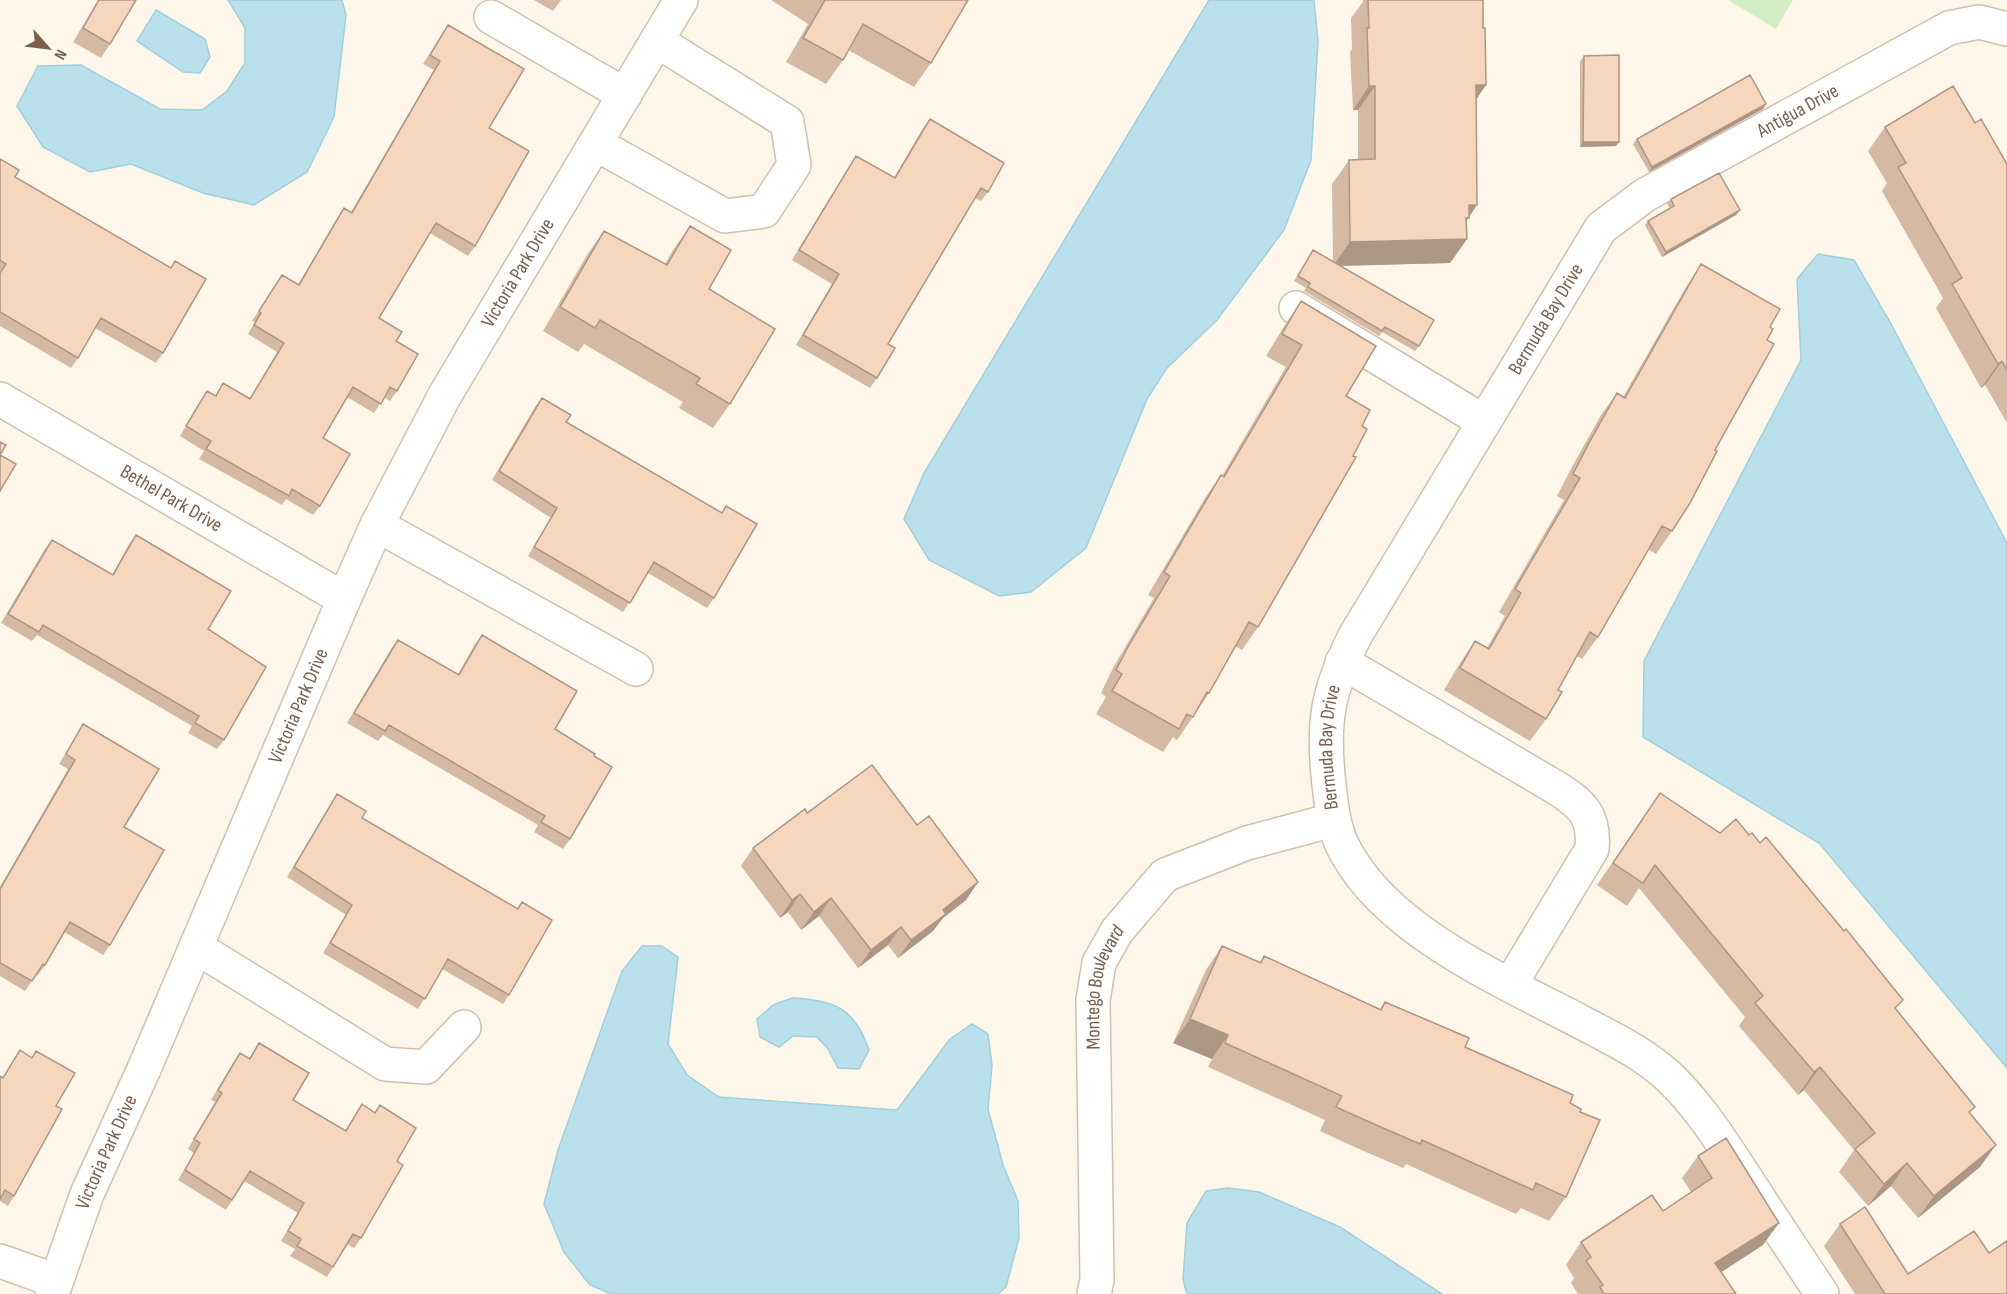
<svg xmlns="http://www.w3.org/2000/svg" width="2007" height="1294" viewBox="0 0 2007 1294" font-family="'Sofia Sans Condensed',sans-serif">
	<style>
		.green { fill: #d3eec5 }
		.water { fill: #bae1eb; stroke: #9fd0dd; stroke-width: 1.5 }
		.lines { fill: none; stroke-linecap: round; stroke-linejoin: round }
		.minor-casing { stroke: #d3bfac; stroke-width: 36 }
		.minor { stroke: #fff; stroke-width: 33 }
		.wall { fill: #d4b9a3 }
		.shaded-wall { fill: #ac9684 }
		.building { fill: #f6d7bd; stroke: #ac9684; stroke-width: 1.5 }
		.labels { text-anchor: middle; dominant-baseline: central; stroke-width: 4.5; stroke-linejoin: round; paint-order: stroke }
		.street-label { font-size: 20px; fill: #7c5e49; stroke: #fffaf1 }
	</style>
	<rect width="100%" height="100%" fill="#fef7e9"/>
	<path class="green" d="M1728 0H1793L1776 29Z"/>
	<path class="water" d="M228 0H342L346 15 334 117 307 172 254 205 203 193 131 164 90 172 43 147 17 106 38 66 81 65 160 109 202 110 227 91 245 63V28Z
		M1209 0H1314L1318 41 1311 160 1284 230 1217 320 1167 368 1147 399 1086 548 1031 592 999 596 929 560 904 519 924 473Z
		M156 10 205 39 210 57 200 73 183 72 137 41Z
		M1818 254 1854 260 1890 322 2007 543V1068L1819 843 1643 737 1644 661 1801 360 1797 279Z
		M642 946H662L678 957 668 1044 687 1075 719 1097 897 1110 950 1039 972 1024 988 1034 992 1065 988 1109 1003 1165 1018 1201 1019 1238 1006 1287 998 1294H611L590 1285 564 1252 544 1204 558 1150 622 971Z
		M792 998C834 1000 855 1008 869 1050L859 1069 838 1068 828 1049 817 1037 793 1036 779 1047 760 1037 757 1019 773 1005Z
		M1228 1188 1259 1192 1340 1227 1442 1294H1187L1183 1280 1187 1223 1206 1191Z"/>
	<g class="lines">
		<g class="minor-casing">
			<g id="minor">
				<path d="M491 17 625 95"/>
				<path d="M596 144 725 216 764 211 794 165 787 122 657 41"/>
				<path d="M1296 308 1483 421"/>
				<path id="s1" d="M0 399 344 599"/>
				<path d="M377 525 636 669"/>
				<path d="M1342 662 1555 787C1582 804 1595 815 1592 849L1510 985"/>
				<path d="M196 947 385 1064 426 1067 464 1027"/>
				<path d="M0 1261 56 1281"/>
				<path id="s2" d="M52 1294 87 1194 144 1069 344 599 377 525 445 395 681 0"/>
				<path id="s3" d="M1094 1294 1097 1280 1093 1000 1099 963 1117 931 1165 875 1247 843 1333 820"/>
				<path id="s4" d="M1822 1294C1796 1255 1770 1216 1745 1177 1722 1142 1698 1104 1668 1076 1643 1053 1613 1039 1583 1023 1505 982 1391 933 1347 854 1334 833 1332 809 1329 785 1322 723 1327 692 1355 636L1601 228 1645 195 1949 28 1979 22 2007 29"/>
			</g>
		</g>
		<use href="#minor" class="minor"/>
	</g>
	<path class="wall" d="M98 0H136L110 44 101 58 73 42Z
		M534 0H561L553 11Z
		M771 0H968L931 63 914 87 848 50 843 60 826 84 786 62 808 24Z
		M1363 0H1483L1486 85 1476 100 1469 217 1466 222 1467 239 1450 263 1341 266 1419 346 1415 351 1382 332 1379 336 1304 291 1306 288 1294 281 1313 250 1333 261 1332 184 1349 160H1358V110H1353L1350 52 1352 49 1351 18 1363 2Z
		M448 25 489 128 475 246 468 256 430 233 379 318 396 341 397 391 390 401 384 397 374 413 347 397 323 438 320 506 313 515 286 499 282 505 199 459 204 451 180 436 207 391 215 396 223 383 250 398 277 352 248 334 255 322 252 321 282 275 298 285 337 218 344 208 351 212 434 70 423 64Z
		M1584 56 1619 142 1616 146 1580 147V61Z
		M1763 109 1649 172 1633 144 1637 139Z
		M930 119 988 192 981 201 975 198 888 344 877 378 870 388 796 345 832 284 792 260 856 156 894 178 923 128Z
		M1975 123 2007 164V423L1985 385 1981 388 1936 308 1943 298 1882 191 1887 183 1868 151 1885 127Z
		M0 159 163 353 156 363 95 328 78 358 71 368 0 326Z
		M1671 199 1736 215 1662 257 1645 225 1648 221 1670 208 1667 204Z
		M690 226 709 289 730 404 713 428 679 408 683 402 584 344 578 352 543 331 587 255 604 231 665 264 673 250Z
		M1701 264 1770 327 1767 340 1715 450 1672 531 1656 554 1648 549 1598 637 1582 659 1577 656 1558 690 1546 719 1530 741 1444 690 1460 663 1475 641 1487 648 1505 616 1499 612 1564 500 1557 496 1573 465 1601 415 1617 393 1623 397 1686 287Z
		M1301 301 1346 396 1258 627 1242 650 1235 646 1209 693 1193 717 1177 740 1173 737 1163 752 1096 714 1106 697 1101 693 1113 668 1154 598 1148 595 1205 498 1221 475 1222 476 1286 367 1266 356 1286 323Z
		M542 398 566 422 714 598 707 608 648 573 623 612 528 556 551 518 492 480 535 407Z
		M136 535 224 740 217 749 188 733 192 726 37 635 32 641 1 623 45 549 52 540 112 575 129 544Z
		M482 635 555 729 570 839 563 849 534 832 538 825 383 735 378 741 347 723 391 649 398 640 458 674 475 644Z
		M83 724 124 827 110 945 103 955 64 932 45 965 38 975 37 974 25 991 0 976V887L68 769 59 764Z
		M337 794 362 818 517 909 522 902 509 995 503 1004 442 969 418 1009 323 953 346 915 287 877 331 804Z
		M807 813 917 825 978 882 966 900 943 918 933 931 898 958 888 945 858 968 819 916 801 930 788 912 780 918 741 866 753 848Z
		M1645 815 1896 1010 1970 1114 1980 1167 1918 1218 1891 1186 1868 1206 1839 1172 1854 1150 1804 1090 1798 1095 1739 1026 1745 1017 1639 888 1627 906 1597 885Z
		M1222 946 1260 962 1264 956 1380 1009 1385 1002 1465 1047 1570 1103 1566 1197 1549 1221 1521 1208 1516 1214 1406 1164 1403 1168 1350 1145 1320 1131 1325 1120 1208 1067 1212 1059 1173 1043 1206 970Z
		M259 1043 293 1100 345 1131 362 1104 375 1112 380 1105 397 1161 361 1238 354 1248 347 1244 327 1277 290 1256 295 1249 281 1241 298 1213 244 1181 226 1210 178 1180 194 1153 188 1149 215 1102 211 1100 233 1063 240 1053 249 1058Z
		M20 1050 32 1057 36 1051 56 1106 14 1196 8 1206 0 1201V1076L3 1078Z
		M1698 1156 1763 1245 1721 1272 1736 1294H1578L1571 1283 1574 1278 1566 1265 1581 1242 1663 1211 1691 1192 1682 1178Z
		M1840 1224 1908 1274 1989 1253 2007 1294H1855L1824 1246Z"/>
	<path class="shaded-wall" d="M1476 85H1486L1469 109Z
		M1369 86H1375L1358 110H1353Z
		M1766 104 1763 109 1649 172 1652 167Z
		M1583 142H1619L1616 146 1580 147Z
		M1469 205H1477L1454 239H1467L1450 263 1333 266 1350 242Z
		M1740 210 1736 215 1662 257 1666 252Z
		M2002 361 1985 385 1981 388 1998 364Z
		M978 882 966 900 943 918 933 931 898 958 911 940 943 910Z
		M800 894 788 912 780 918 792 900Z
		M831 898 819 916 801 930 814 912Z
		M901 927 888 945 858 968 871 950Z
		M1190 1019 1228 1035 1212 1059 1173 1043Z
		M1820 1067 1804 1090 1798 1095 1814 1072Z
		M1996 1145 1980 1167 1918 1218 1934 1196Z
		M1907 1163 1891 1186 1868 1206 1884 1184Z
		M1779 1223 1763 1245 1700 1286 1715 1263Z"/>
	<path class="building" d="M99 0H136L110 44 83 28Z
		M825 0H968L931 63 863 24 843 60 803 38Z
		M1368 0H1483V28H1485L1486 85H1476L1477 205H1469V218H1466L1467 239 1350 242 1349 160 1375 159V86H1369L1367 28H1369Z
		M448 25 524 69 489 128 529 151 475 246 436 223 379 318 402 332 396 341 418 354 397 391 390 387 381 404 353 387 323 438 350 454 320 506 292 489 289 496 206 449 211 441 186 426 207 391 216 396 223 383 250 399 284 343 254 325 261 313 259 311 282 275 299 285 344 208 352 213 440 61 430 55Z
		M1619 55V142H1583L1584 56Z
		M1750 75 1766 104 1652 167 1637 139Z
		M1953 86 1975 123 1981 119 2007 164V370L2002 361 1998 364 1952 284 1962 278 1898 167 1906 163 1885 127Z
		M930 119 1004 163 988 192 981 188 888 344 895 348 877 378 803 335 839 274 799 250 856 156 895 178Z
		M0 159 19 170 15 177 171 268 175 261 206 279 163 353 101 318 78 358 0 312V273L6 264 0 260Z
		M1719 173 1740 210 1666 252 1648 221 1674 206 1671 199Z
		M690 226 731 250 709 289 775 329 730 404 696 384 700 378 600 320 595 328 560 307 604 231 667 265Z
		M1313 250 1434 320 1419 346 1385 327 1382 331 1308 287 1310 283 1298 276Z
		M1701 264 1780 309 1770 327 1773 329 1767 340 1774 344 1715 450 1717 451 1690 503 1672 531 1662 526 1598 637 1590 632 1558 690 1562 692 1546 719 1460 668 1475 641 1489 649 1521 593 1515 589 1580 478 1573 474 1589 443 1617 393 1625 398Z
		M1301 301 1376 346 1346 396 1370 410 1362 426 1367 429 1353 456 1356 457 1258 627 1249 622 1209 693 1207 692 1193 717 1187 714 1179 729 1112 691 1122 674 1116 670 1129 645 1170 576 1164 572 1221 475 1224 477 1302 345 1282 334Z
		M542 398 571 415 566 422 722 513 726 506 757 524 714 598 654 562 630 603 534 547 557 508 499 471Z
		M0 442 6 445 0 455 16 464 0 491Z
		M136 535 231 591 208 629 266 667 224 740 195 723 199 716 43 625 39 632 8 614 52 540 113 575Z
		M482 635 577 691 555 729 595 754 594 756 612 767 570 839 541 822 545 816 389 725 385 731 354 713 398 640 459 675Z
		M83 724 159 769 124 827 164 850 110 945 70 922 45 965 43 964 32 981 0 963V889L75 760 66 754Z
		M872 765 917 825 929 816 978 882 943 910 946 914 911 940 901 927 871 950 831 898 814 912 800 894 792 900 753 848 805 809 807 813Z
		M1660 793 1720 833 1736 819 1749 835 1752 833 1760 843 1766 837 1844 931 1846 929 1903 1000 1895 1008 1975 1107 1969 1112 1996 1145 1934 1196 1907 1163 1884 1184 1855 1149 1875 1133 1820 1067 1814 1072 1755 1003 1763 996 1655 865 1643 883 1613 863Z
		M337 794 366 811 362 818 518 909 522 902 552 920 509 995 448 959 425 999 330 943 352 905 294 867Z
		M1222 946 1261 963 1264 956 1381 1010 1385 1002 1469 1038 1465 1047 1573 1095 1570 1103 1581 1109 1580 1112 1600 1120 1566 1197 1536 1183 1533 1190 1422 1140 1420 1144 1367 1121 1336 1107 1342 1096 1225 1043 1228 1035 1190 1019Z
		M259 1043 309 1073 293 1100 346 1131 362 1104 375 1113 380 1105 416 1128 397 1161 403 1165 361 1238 353 1234 333 1267 297 1246 301 1239 288 1231 304 1203 250 1171 232 1200 185 1170 200 1143 194 1139 222 1093 218 1090 240 1053 250 1059Z
		M20 1050 32 1058 36 1051 75 1073 56 1106 62 1109 14 1196 5 1190 0 1199V1076L3 1078Z
		M1726 1138 1779 1223 1715 1263 1736 1294H1604L1600 1287 1603 1285 1586 1261 1591 1257 1581 1242 1652 1195 1663 1211 1712 1178 1698 1156Z
		M1865 1207 1908 1274 1974 1231 1989 1253 2007 1241V1294H1885L1840 1224Z"/>
	<g class="labels">
		<g class="street-label">
			<text stroke="none"><textPath href="#s4" startOffset="1594">Antigua Drive</textPath></text>
			<text stroke="none"><textPath href="#s2" startOffset="1124">Victoria Park Drive</textPath></text>
			<text stroke="none"><textPath href="#s4" startOffset="1258">Bermuda Bay Drive</textPath></text>
			<text stroke="none"><textPath href="#s1" startOffset="198">Bethel Park Drive</textPath></text>
			<text stroke="none"><textPath href="#s2" startOffset="638">Victoria Park Drive</textPath></text>
			<text stroke="none"><textPath href="#s4" startOffset="772">Bermuda Bay Drive</textPath></text>
			<text stroke="none"><textPath href="#s3" startOffset="309">Montego Boulevard</textPath></text>
			<text stroke="none"><textPath href="#s2" startOffset="152">Victoria Park Drive</textPath></text>
		</g>
	</g>
	<g transform="translate(48 48) rotate(118)" stroke="#fffaf1" stroke-width="4.5" paint-order="stroke">
	<path d="M0-4.5L10 22L0 15L-10 22Z" fill="#7c5e49"/>
	<text y="-9" font-size="16" font-weight="bold" text-anchor="middle" fill="#7c5e49">N</text>
	</g>
</svg>
